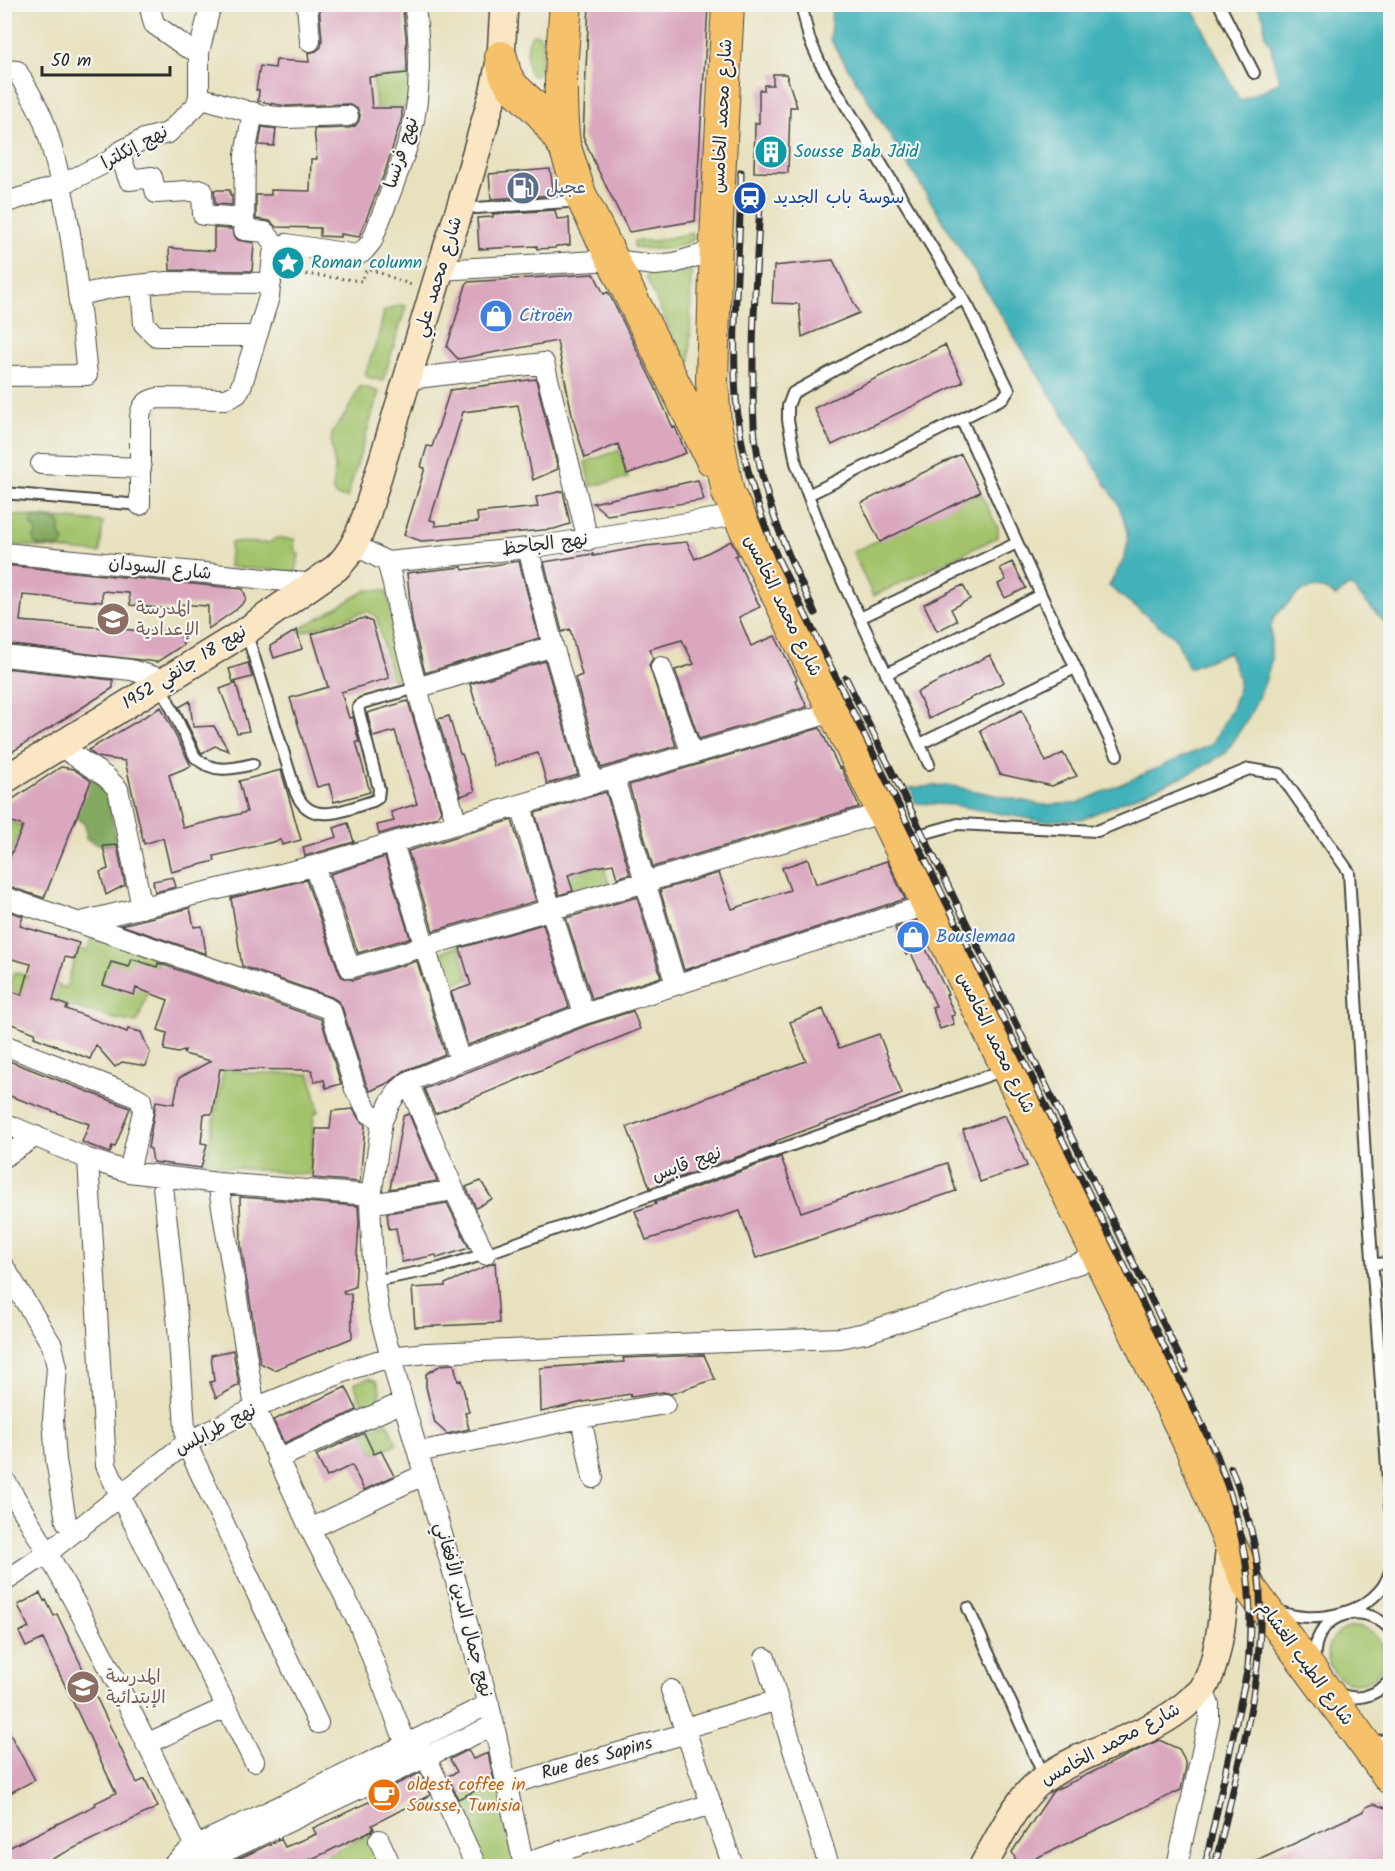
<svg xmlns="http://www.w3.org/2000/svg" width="1395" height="1871" viewBox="0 0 1395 1871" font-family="Kalam,'Playpen Sans Arabic',sans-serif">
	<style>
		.green { fill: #a3c36b; stroke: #67774b; stroke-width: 1.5 }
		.forest { fill: #82a95f; stroke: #566a45; stroke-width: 1.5 }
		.water { fill: #42b2ba; stroke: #366e72; stroke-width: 1.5 }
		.building { fill: #daa7bf }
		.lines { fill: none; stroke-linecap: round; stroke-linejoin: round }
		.lane-casing { stroke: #474641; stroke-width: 14 }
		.street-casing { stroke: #474641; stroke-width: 22 }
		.secondary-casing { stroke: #474641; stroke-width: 30 }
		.primary-casing { stroke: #474641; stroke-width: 34 }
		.path { stroke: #474641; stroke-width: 3; stroke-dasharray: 1.5 4.5; stroke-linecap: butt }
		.lane { stroke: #fff; stroke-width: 10 }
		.street { stroke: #fff; stroke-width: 20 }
		.secondary { stroke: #fbe6c4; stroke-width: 27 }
		.primary { stroke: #f5c16b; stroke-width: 32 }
		.rail-casing { stroke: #2b2b2b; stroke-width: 7 }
		.rail { stroke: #f6f6f2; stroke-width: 4.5; stroke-dasharray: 14; stroke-linecap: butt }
		.labels { text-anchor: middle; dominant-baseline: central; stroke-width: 4.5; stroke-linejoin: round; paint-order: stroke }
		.street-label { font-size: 18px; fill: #2b2b2b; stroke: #f6f6f2 }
		.culture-label { font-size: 18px; fill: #0d838f; stroke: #f6f6f2; text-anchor: start }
		.service-label { font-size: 18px; fill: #4e5e75; stroke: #f6f6f2; text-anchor: start }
		.transit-label { font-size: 18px; fill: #164399; stroke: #f6f6f2; text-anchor: start }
		.shop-label { font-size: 18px; fill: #366cbe; stroke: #f6f6f2; text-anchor: start }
		.education-label { font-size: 18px; fill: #785e54; stroke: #f6f6f2; text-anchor: start }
		.food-label { font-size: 18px; fill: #c56008; stroke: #f6f6f2; text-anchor: start }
	</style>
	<rect width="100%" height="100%" fill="#f6f6f2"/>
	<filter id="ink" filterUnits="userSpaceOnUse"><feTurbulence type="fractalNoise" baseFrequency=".0167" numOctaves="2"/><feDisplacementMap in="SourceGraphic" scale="12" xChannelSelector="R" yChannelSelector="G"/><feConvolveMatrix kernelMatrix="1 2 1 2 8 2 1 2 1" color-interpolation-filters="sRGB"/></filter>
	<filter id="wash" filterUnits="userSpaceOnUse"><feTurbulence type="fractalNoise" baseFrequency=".008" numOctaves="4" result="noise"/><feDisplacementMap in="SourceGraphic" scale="24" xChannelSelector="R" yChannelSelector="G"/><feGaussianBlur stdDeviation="1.35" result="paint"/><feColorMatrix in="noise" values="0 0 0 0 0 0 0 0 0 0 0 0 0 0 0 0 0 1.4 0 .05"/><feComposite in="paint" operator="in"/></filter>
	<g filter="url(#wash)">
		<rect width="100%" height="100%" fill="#e7e1be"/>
		<path class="green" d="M533 34 539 35 543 40 541 70 535 76 531 75C525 66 526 41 533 34Z
			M412 73 408 108H376L373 77Z
			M692 233 694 239C673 251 657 251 634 247V241H654Z
			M691 268 690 363 686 365 646 277 648 274 675 273Z
			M400 305 406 306 383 381 368 377 365 374 378 338 384 311Z
			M359 387H364L379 392 347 498 336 496 333 492 335 467 331 444 332 433 347 412Z
			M620 450 628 478 590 486 585 462Z
			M980 492 998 528V537L873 596 853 552Z
			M4 514 103 522 100 553 5 544Z
			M276 538 294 539 295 553 299 554 296 572 229 567 231 542 269 543Z
			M367 590 387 591 405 677 392 680 376 616 367 611 300 633 299 629Z
			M5 819 22 827 5 871Z
			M603 865 610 887 575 897 568 875Z
			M93 936 160 958 137 1023 115 1019 57 1002 46 1004 8 990 14 972 66 988 78 948 87 951Z
			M459 946 469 979 448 985 437 954Z
			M224 1068 248 1073 310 1074 319 1112 314 1113 310 1175 205 1165Z
			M369 1378 377 1381C384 1399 380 1402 364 1409L354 1384Z
			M387 1422 397 1444 374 1454 363 1432Z
			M1328 1655a28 28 0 1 1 56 0a28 28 0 1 1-56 0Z
			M498 1780 517 1866H481L451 1802Z
			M369 1834 384 1866H310L309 1864Z"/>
		<path class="forest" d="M35 517 59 521 61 529 59 533 64 541 61 547 39 546 34 542V537L37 533 36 530 30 524V520Z
			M93 776 107 792 117 845C104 846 96 846 86 838 85 821 88 827 75 817Z"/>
		<path class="water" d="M832 5H1191L1240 101 1280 82 1275 67 1271 46 1265 35 1264 19 1257 5H1390V628L1350 585 1336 596 1325 590 1316 588 1301 591 1274 617 1271 627V661L1265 682 1251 713 1226 753 1193 772 1082 819 1041 821 953 805 916 803 910 788 947 785 1043 805 1078 803 1212 744 1232 708 1237 694 1239 680 1229 652 1189 668 1176 639 1109 586C1130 550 1134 541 1117 502L830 39Z"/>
		<g id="blocks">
			<path class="building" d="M319 4H402L406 36 407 73 369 77 372 108H402V117L386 169 359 237 340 234V237L320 236V228L276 227 270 221 256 219V195H271V190L310 191 311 159H317L314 129 349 128 355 126 359 121 360 115 358 109 348 104 286 106 258 101 259 90H256L260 66 275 68 276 60 309 62 308 53 316 51 321 47 322 40Z
				M589 4 708 7 695 221 629 232 596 166 583 136Z
				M773 74H786L797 107H790L788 173 754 172 755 123H759V90H764V85H773Z
				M262 127 276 129 274 146 259 145Z
				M550 169 554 195 491 199 489 174Z
				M214 190H230V195H232V205L215 204Z
				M555 210 557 219 569 218 570 245 556 246 555 248 537 249V246L479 249 477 218 493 217V214Z
				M214 228 232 229 234 236 238 240 254 243 252 271 170 270 169 248 214 251Z
				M833 260 859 313 802 337 799 304 772 303 774 266Z
				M594 274 604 294 608 292 623 322 655 387 673 428 675 427 686 453 627 474 618 444 585 458 573 419 557 341 458 359 447 347 467 282Z
				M945 345 963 382 832 445 814 408Z
				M536 379 558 469 533 480 518 405 463 412 430 520 435 521V526L478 522 477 513 538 507 536 497 563 491 570 524 554 529 436 540 421 541 404 535 425 468 421 467 427 446 432 447 450 390Z
				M961 454 980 492 880 542 861 503Z
				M698 480 704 500 607 515 593 503Z
				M731 541 738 555 735 556 760 607 739 617 751 646 775 636 797 679 795 680 807 707 699 739 675 670 694 664 682 640 650 649 653 658 649 665 676 746 601 768 575 678 582 675 570 629 562 632 544 562 593 554V556L645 546 687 542 695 559Z
				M519 561 539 638 425 673 412 621 407 573 462 567 463 570Z
				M1012 562 1026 588 1005 598 998 584 1006 580 1000 568Z
				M4 565 243 589 246 597 245 601 237 609 208 629V606L178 604V610L130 605 129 593 102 591V602L23 595 20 621 181 634 183 645 157 662 4 644Z
				M963 585 970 599 951 609 957 621 937 631 924 604Z
				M364 618 372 622 389 678 341 692 349 718 353 717 359 742H356L370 792 334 802 329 784 317 787 290 698 328 687 312 634Z
				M297 630 302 649 274 658 270 646Z
				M990 655 1004 682 929 719 917 692Z
				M545 661 578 775 547 784 538 753 494 766 470 684Z
				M248 663 252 677 233 682 229 669Z
				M4 668 113 680V688L4 757Z
				M236 683 249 731 237 733 220 689Z
				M190 701 193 727 214 726 229 751 215 746 202 753 201 752 179 707Z
				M408 701 441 811 437 817 379 834 377 825 394 821 391 812 417 804 395 731 373 737 367 713Z
				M161 707 191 766 169 775 183 828 247 812 239 781 281 770 301 840 282 845 281 840 214 856 215 861 171 872 163 838 144 844 125 761 97 757 88 750Z
				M1022 710 1046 762 1063 753 1077 776 1052 786 1000 774 980 730Z
				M449 716 460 754H462L475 791 461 796 438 719Z
				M820 728 839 768 841 767 859 807 653 867 629 785Z
				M61 767 73 769 91 781 44 898 4 885V871L23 826 4 819V805Z
				M606 792 630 874 617 878 613 864 591 868 568 875 573 891 559 895 535 813Z
				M512 820 536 901 433 931 408 851Z
				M348 823 354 842 305 856 303 847 337 837 334 828Z
				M117 845 125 885 106 895 100 872 108 869 103 846Z
				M385 857 410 938 358 953 330 874Z
				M808 859 816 884 887 861 905 899 684 970 660 890 719 873 732 909 790 890 782 868Z
				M173 877 176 887 155 892 153 881Z
				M306 880 339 972 342 977 353 980 417 961 445 1054 404 1071 390 1082 370 1091 366 1084 342 1007 338 1001 331 997 242 966 231 898Z
				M637 897 661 977 592 999 566 918Z
				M190 908 194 927 202 926 206 954 121 925Z
				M4 910 23 916 20 926 79 943 75 959 65 957 53 1000 68 1006 66 1009 127 1032 128 1029 141 1032 150 1053 146 1066 122 1062 115 1067 96 1045 90 1059 34 1037 35 1033 4 1021V999L8 990 22 995 31 964 4 957Z
				M916 921 928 946 925 947 948 994 946 995 955 1015 951 1016 954 1024 940 1029 932 1007 936 1006 911 953 906 955 895 928Z
				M543 924 569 1007 468 1045 451 992 471 985 460 948Z
				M132 959 157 967 158 963 321 1019 341 1084 326 1088 324 1080 315 1082 312 1070 220 1069 212 1114H204L201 1143 207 1144 201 1168 153 1162 151 1149 148 1148 156 1101 174 1104 179 1078 211 1061 184 1054 185 1050 178 1053 164 1050 167 1033 158 1030 168 1000 136 988 134 995 103 985 111 962 129 967Z
				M823 1009 839 1048 879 1034 902 1094 776 1141V1143L650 1188 627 1127 806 1061 790 1022Z
				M633 1011 640 1029 435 1114 424 1089 588 1025Z
				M4 1059 130 1108 115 1147 112 1146 110 1153 82 1142 89 1124 4 1094Z
				M353 1109 359 1119 365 1125 360 1182 313 1178 316 1129H330L332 1111Z
				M409 1114 437 1181 390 1189 403 1116Z
				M1005 1115 1027 1166 980 1182 963 1130Z
				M781 1157 801 1212 947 1163 956 1191 756 1258 740 1211 646 1240 635 1211 656 1204 655 1202Z
				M481 1181 492 1199 476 1208 466 1187Z
				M240 1197 358 1206 359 1223 355 1287 343 1291 344 1294H351L352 1338 274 1370 260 1363 241 1246Z
				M447 1203 469 1248 437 1258 436 1255 402 1262 396 1228 389 1229 387 1213Z
				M495 1262 499 1323 415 1327 412 1288 445 1286V1284Z
				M233 1350 239 1385 216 1398 210 1382 214 1381 211 1355Z
				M704 1355 715 1379 671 1394 663 1392 631 1397 630 1394 583 1402 541 1412 540 1368 624 1362 623 1358Z
				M454 1364 458 1381 461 1380 469 1412 465 1413 469 1429 447 1434 435 1423 426 1387V1374L441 1365Z
				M346 1387 357 1410 284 1443 273 1420Z
				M364 1433 374 1454 381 1451 394 1476 364 1490 352 1465 327 1477 316 1455Z
				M40 1593 44 1601 46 1600 54 1616 57 1614 137 1783 145 1779 158 1807 52 1859 56 1866H9L4 1857V1850L96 1805 95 1803 116 1793 43 1639 26 1647 19 1632 29 1628 18 1605Z
				M4 1723 35 1780 4 1796Z
				M1159 1740 1179 1749 1184 1758 1186 1767 1181 1790 1019 1866 1012 1852 1053 1791Z
				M468 1750 473 1759 488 1753 494 1782 458 1799 448 1776 457 1772 450 1759Z
				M420 1773 430 1795 372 1825 374 1829 372 1830 325 1853 295 1866H223L281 1839 285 1847 316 1834 313 1828 371 1801 369 1797Z
				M1374 1804 1386 1808 1390 1815V1866H1246L1364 1811 1366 1807Z"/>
		</g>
	</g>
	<g filter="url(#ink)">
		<use href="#blocks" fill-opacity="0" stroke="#474641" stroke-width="1.5"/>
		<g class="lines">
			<g class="lane-casing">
				<path id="lane" d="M801 4 809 38 820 63 969 308 1009 390 1003 398 808 495
					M1219 4 1254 73
					M462 202 476 208 568 202 577 196
					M961 419 1041 595 1117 755
					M4 493 140 505
					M860 618 1017 543
					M246 631 296 793C311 828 346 809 373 801L378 798 379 789 358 708 362 703 417 688
					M886 674 1041 595
					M160 684 195 757C213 774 232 769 253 764
					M920 744 1075 668
					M929 764 833 561 796 463 788 420V406L793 393 963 299
					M901 844 922 834 958 824 1097 831 1249 769 1280 774 1349 872 1366 1175 1390 1509
					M1374 1264 1390 1263
					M374 1281 440 1268 485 1254 1004 1070
					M968 1608 1045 1778
					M1278 1611C1313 1626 1379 1614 1390 1571
					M1315 1663C1310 1617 1359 1597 1390 1629
					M1336 1692C1356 1703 1375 1696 1390 1681
					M1370 1738 1377 1741 1390 1740"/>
			</g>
			<g class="street-casing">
				<path id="street" d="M149 4 154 24 186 47 199 52
					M307 4 310 41
					M4 70 17 71C26 88 39 106 45 125 71 205 78 291 87 375L4 376
					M199 97 260 115 286 118 348 116
					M253 112 245 155 244 230 265 232 277 247
					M119 152 129 180 152 177 156 193 202 190 203 215 243 218
					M4 203 61 185 111 160 119 152 144 139 168 133 196 106 199 97V52L211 4
					M440 270 613 260 655 265 674 263 704 254 716 239
					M141 285 144 324 156 336H248
					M78 295 117 287 167 282 271 283
					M408 379 544 363 588 540
					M41 464 141 468
					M140 505V417C141 406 147 400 158 398L226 399 237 394 242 384 269 297 273 254 275 249 286 244 357 255 363 252 372 241C385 205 401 169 411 133 421 97 421 41 414 4
					M355 545 387 562 528 548 738 515
					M528 548 553 646 593 784
					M4 553 315 584
					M387 562C396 589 398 616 405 643 420 704 439 764 457 824
					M4 656 131 670 155 677 160 684
					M661 667 692 754
					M417 688 553 646
					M60 746 106 777 118 789 142 908
					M614 778 676 985
					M521 806 551 910 584 1014
					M393 843 460 1061
					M314 866 350 968 882 813
					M4 897 327 1008 331 1011 355 1089 369 1113 382 1121
					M81 922 314 866 833 712
					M4 1045 134 1096 141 1100 143 1111 129 1172
					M408 1082 454 1190 485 1254
					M4 1123 88 1159 129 1172 218 1183 370 1195
					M4 1157 36 1136
					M88 1159 106 1465 120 1496 254 1761
					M162 1177 178 1326 186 1443 318 1723
					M218 1183 255 1408 310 1529 359 1624 406 1744
					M370 1204 454 1190
					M4 1267 52 1345 57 1367 53 1420 56 1460 66 1521 73 1532
					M581 1418 593 1478
					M418 1452 581 1418 665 1404
					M277 1459 403 1402
					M4 1479C80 1603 144 1735 205 1866
					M310 1529 425 1474
					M4 1582 49 1552 186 1443 255 1408 351 1369 390 1357 427 1353 840 1338 865 1333 1099 1257
					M765 1658 829 1866
					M671 1690 733 1866
					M685 1728 778 1700
					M146 1744 227 1707
					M421 1746 476 1866
					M507 1785 687 1733
					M379 1840 391 1866
					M190 1863 203 1862 494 1725
					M523 1863 711 1804
					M172 1866 195 1846 276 1808 489 1704
					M524 1866 494 1725 459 1592 403 1402 379 1313 374 1281 370 1204 382 1121 390 1103 399 1090 408 1082 460 1061 584 1014 927 905
					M1177 1866 1209 1720V1705L1203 1690"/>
			</g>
			<g class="secondary-casing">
				<path id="secondary" d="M4 780 246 631 336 568C352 553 359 536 366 516L440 270 462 202 493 94 501 57 504 4
					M983 1866C1000 1837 1015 1801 1042 1780 1088 1746 1149 1739 1191 1700 1195 1696 1201 1693 1204 1687 1223 1654 1225 1583 1230 1544"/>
			</g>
			<g class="primary-casing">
				<path id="primary" d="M728 4 716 239 712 381 715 423 728 493 1191 1447 1230 1544 1250 1588 1390 1778
					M501 57 505 74 512 86 542 114 565 147 580 194 712 460
					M564 143C558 96 562 51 566 4"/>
			</g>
			<path class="path" d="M370 269 414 286
				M288 272 362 281 366 270"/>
			<use href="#lane" class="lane"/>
			<use href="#street" class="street"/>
			<use href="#secondary" class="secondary"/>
			<use href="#primary" class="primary"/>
			<g class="rail-casing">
				<path id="rail" d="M741 172C741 247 731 321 736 396 740 453 756 507 778 559L1217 1455C1244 1529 1255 1587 1248 1667L1205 1866
					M760 204C757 262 752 320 753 377 753 397 753 417 755 437 763 500 788 556 815 613
					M846 678 1186 1370
					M1215 1866C1236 1773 1270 1665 1258 1569 1254 1534 1244 1501 1231 1468"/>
			</g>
			<use href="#rail" class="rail"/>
		</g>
	</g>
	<defs>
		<g id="building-disc" transform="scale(1.725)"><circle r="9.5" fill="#0f9aa8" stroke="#f6f6f2"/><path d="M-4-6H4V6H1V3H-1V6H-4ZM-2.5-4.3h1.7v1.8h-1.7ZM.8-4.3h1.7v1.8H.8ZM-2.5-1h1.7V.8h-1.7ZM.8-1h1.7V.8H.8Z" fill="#fff"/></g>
		<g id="fuel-disc" transform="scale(1.725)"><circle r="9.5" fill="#5c6f8a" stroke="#f6f6f2"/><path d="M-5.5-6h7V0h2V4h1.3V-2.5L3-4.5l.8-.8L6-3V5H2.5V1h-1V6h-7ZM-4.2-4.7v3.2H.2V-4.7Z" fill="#fff"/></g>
		<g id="station-disc" transform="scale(1.725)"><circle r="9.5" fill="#1a4fb4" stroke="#f6f6f2"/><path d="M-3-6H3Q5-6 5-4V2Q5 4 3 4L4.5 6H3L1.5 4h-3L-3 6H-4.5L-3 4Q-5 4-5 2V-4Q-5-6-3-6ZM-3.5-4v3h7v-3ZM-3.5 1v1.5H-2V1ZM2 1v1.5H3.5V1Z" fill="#fff"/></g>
		<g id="sight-disc" transform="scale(1.725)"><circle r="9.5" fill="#0f9aa8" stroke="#f6f6f2"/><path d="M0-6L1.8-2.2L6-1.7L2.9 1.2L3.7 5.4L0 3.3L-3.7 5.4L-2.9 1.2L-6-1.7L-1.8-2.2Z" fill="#fff"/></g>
		<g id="shop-disc" transform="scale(1.725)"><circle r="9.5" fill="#3f7fe0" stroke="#f6f6f2"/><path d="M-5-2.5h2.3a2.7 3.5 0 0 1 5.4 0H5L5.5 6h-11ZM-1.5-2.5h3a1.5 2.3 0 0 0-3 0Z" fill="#fff"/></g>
		<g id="school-disc" transform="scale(1.725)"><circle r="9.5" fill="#8d6e63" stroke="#f6f6f2"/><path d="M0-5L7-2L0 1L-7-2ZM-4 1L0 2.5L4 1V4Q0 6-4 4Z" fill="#fff"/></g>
		<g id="cafe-disc" transform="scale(1.725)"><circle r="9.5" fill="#e8710a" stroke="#f6f6f2"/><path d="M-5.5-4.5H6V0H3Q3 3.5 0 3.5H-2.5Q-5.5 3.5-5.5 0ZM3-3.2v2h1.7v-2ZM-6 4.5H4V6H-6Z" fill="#fff"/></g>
	</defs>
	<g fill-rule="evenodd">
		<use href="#building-disc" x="771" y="152"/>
		<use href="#fuel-disc" x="523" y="188"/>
		<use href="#station-disc" x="750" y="198"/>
		<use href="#sight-disc" x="288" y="263"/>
		<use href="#shop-disc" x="496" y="316"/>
		<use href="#school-disc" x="113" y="619"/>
		<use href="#shop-disc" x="913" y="937"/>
		<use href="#school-disc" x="83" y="1687"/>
		<use href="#cafe-disc" x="384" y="1795"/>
	</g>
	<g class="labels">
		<g class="street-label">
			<text transform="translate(723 116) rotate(-87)">شارع محمد الخامس</text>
			<text transform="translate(135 148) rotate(-28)">نهج إنكلترا</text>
			<text transform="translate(402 153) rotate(-72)">نهج فرنسا</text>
			<text transform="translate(439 277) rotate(-73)">شارع محمد علي</text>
			<text transform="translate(545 545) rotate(-7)">نهج الجاحظ</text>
			<text transform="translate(160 569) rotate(6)">شارع السودان</text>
			<text transform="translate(782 606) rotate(64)">شارع محمد الخامس</text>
			<text transform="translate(185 668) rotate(-32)">نهج 18 جانفي 1952</text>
			<text transform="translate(995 1043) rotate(64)">شارع محمد الخامس</text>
			<text transform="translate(687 1165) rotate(-20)">نهج قابس</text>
			<text transform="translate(216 1430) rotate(-28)">نهج طرابلس</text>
			<text transform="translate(463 1610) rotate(75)">نهج جمال الدين الأفغاني</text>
			<text transform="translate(1305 1664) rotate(54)">شارع الطيب الغشام</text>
			<text transform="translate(1111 1745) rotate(-28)">شارع محمد الخامس</text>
			<text transform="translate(597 1759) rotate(-16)">Rue des Sapins</text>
		</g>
		<g class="culture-label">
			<text x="794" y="152">Sousse Bab Jdid</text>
			<text x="311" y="263">Roman column</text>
		</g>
		<g class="service-label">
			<text x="546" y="188">عجيل</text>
		</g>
		<g class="transit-label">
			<text x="773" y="198">سوسة باب الجديد</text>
		</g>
		<g class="shop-label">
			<text x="519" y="316">Citroën</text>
			<text x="936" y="937">Bouslemaa</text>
		</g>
		<g class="education-label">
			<text x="136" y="609">المدرسة<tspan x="136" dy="21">الإعدادية</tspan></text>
			<text x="106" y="1677">المدرسة<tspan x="106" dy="21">الإبتدائية</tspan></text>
		</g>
		<g class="food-label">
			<text x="407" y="1785">oldest coffee in<tspan x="407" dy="21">Sousse, Tunisia</tspan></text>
		</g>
	</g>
	<rect width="1395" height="1871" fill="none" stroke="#f6f6f2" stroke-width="24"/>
	<path d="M42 66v9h128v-9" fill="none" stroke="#2b2b2b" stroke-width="3"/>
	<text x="51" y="66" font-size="18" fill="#2b2b2b" stroke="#f6f6f2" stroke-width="4.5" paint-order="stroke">50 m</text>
</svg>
